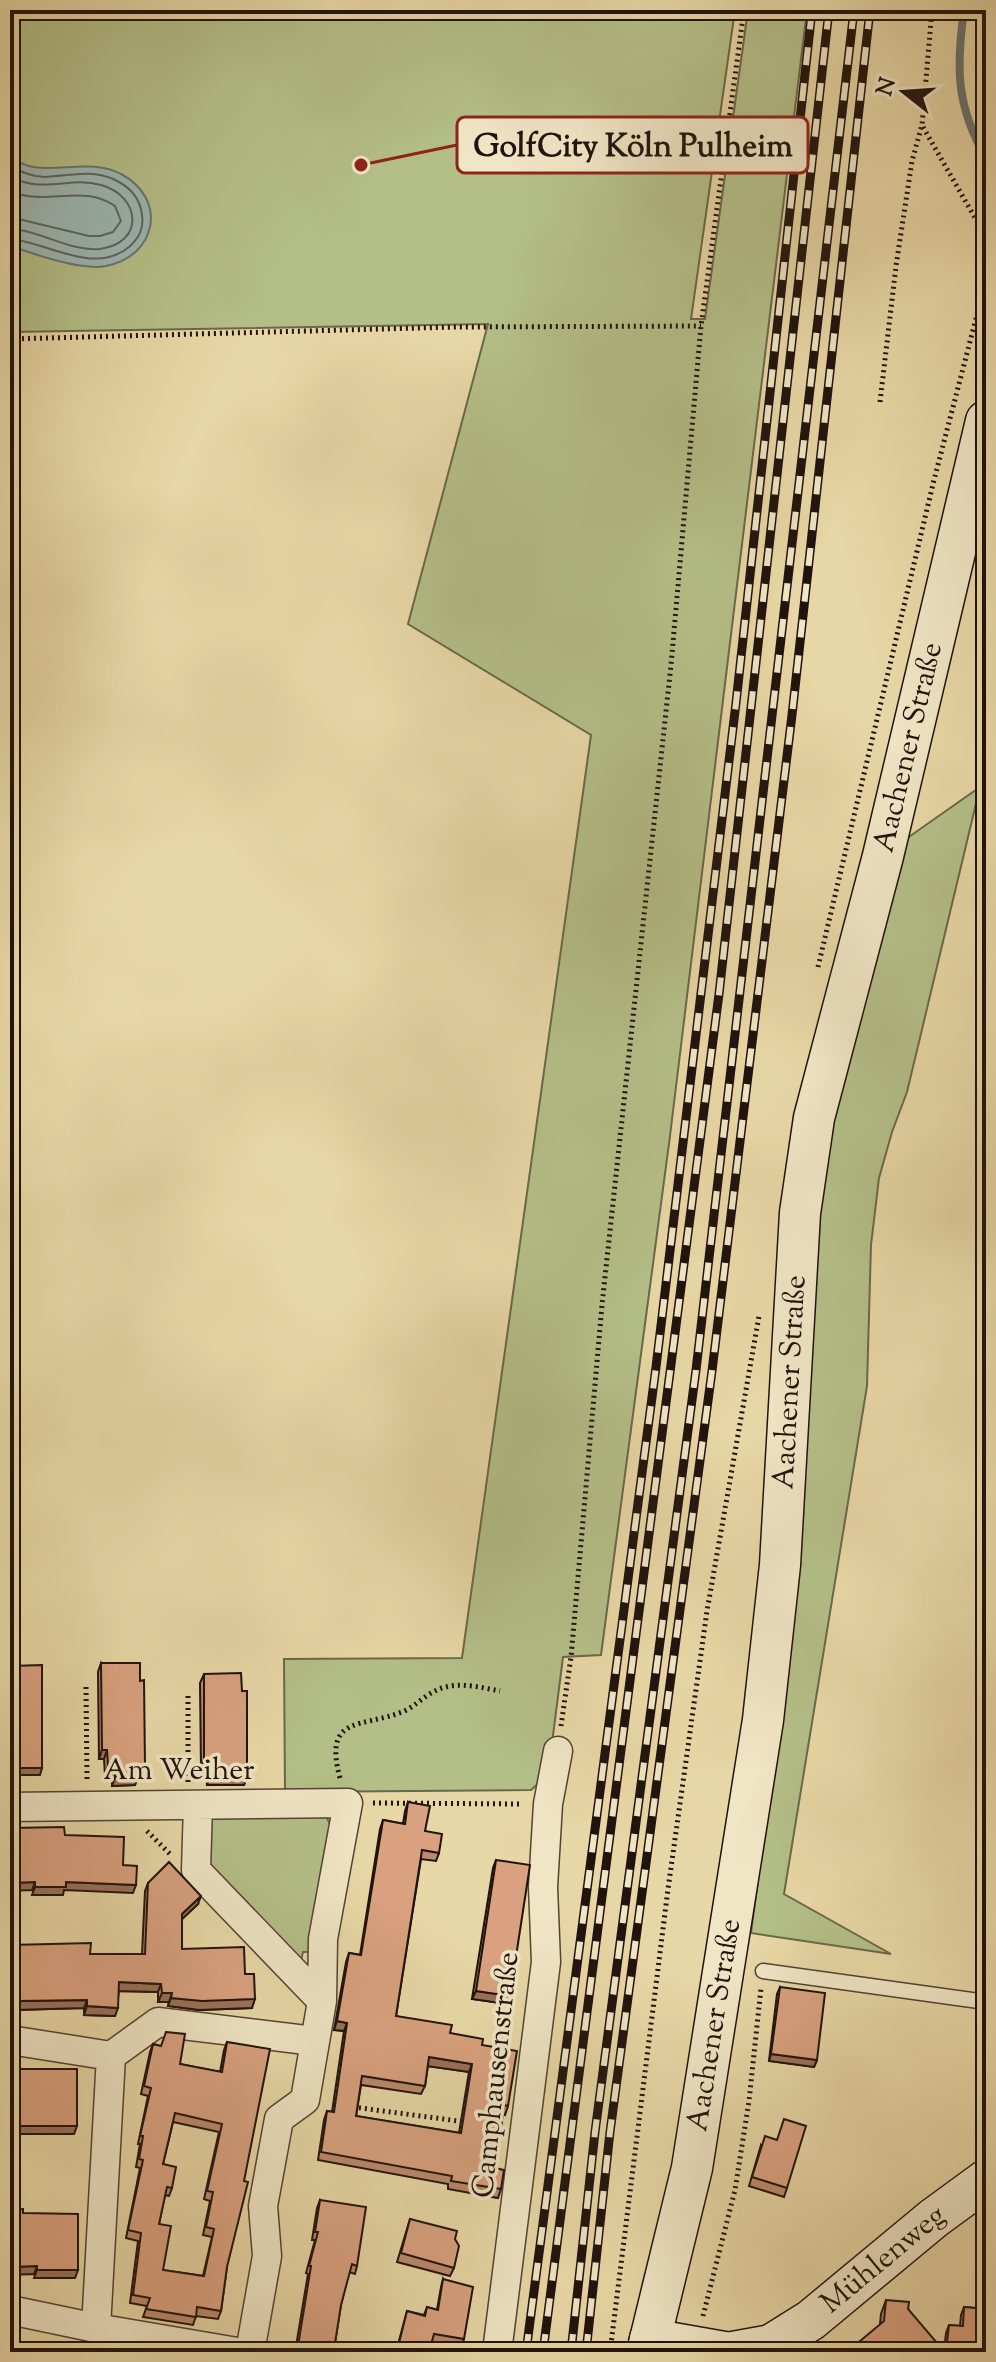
<svg xmlns="http://www.w3.org/2000/svg" width="996" height="2362" viewBox="0 0 996 2362" font-family="'Sorts Mill Goudy',serif">
	<style>
		.green { fill: #b4bf88; stroke: #6a684a; stroke-width: 2 }
		.water { fill: #9cb7b3; stroke: #6a7571; stroke-width: 2 }
		.lines { fill: none; stroke-linecap: round; stroke-linejoin: round }
		.shore { stroke: #5e6460; stroke-width: 2 }
		.stream { stroke: #6a7571; stroke-width: 8 }
		.lane-casing { stroke: #524333; stroke-width: 17 }
		.street-casing { stroke: #524333; stroke-width: 31 }
		.secondary-casing { stroke: #20120d; stroke-width: 43 }
		.path { stroke: #20120d; stroke-width: 5; stroke-dasharray: 2 4; stroke-linecap: butt }
		.lane { stroke: #f0e5c5; stroke-width: 14 }
		.street { stroke: #f0e5c5; stroke-width: 28 }
		.secondary { stroke: #f0e5c5; stroke-width: 40 }
		.rail-casing { stroke: #20120d; stroke-width: 9 }
		.rail { stroke: #f0e5c5; stroke-width: 6; stroke-dasharray: 18; stroke-linecap: butt }
		.wall { fill: #bb8a6d; stroke: #20120d; stroke-width: 2; fill-rule: evenodd }
		.shaded-wall { fill: #987159; stroke: #20120d; stroke-width: 2 }
		.building { fill: #d9a17f; stroke: #20120d; stroke-width: 2; fill-rule: evenodd }
		.labels { text-anchor: middle; dominant-baseline: central; stroke-width: 7; stroke-linejoin: round; paint-order: stroke }
		.street-label { font-size: 30px; fill: #20120d; stroke: #f0e5c5 }
		.leader { fill: none; stroke: #8f2418; stroke-width: 3 }
		.callout-dot { fill: #8f2418; stroke: #f0e5c5; stroke-width: 3 }
		.callout { fill: #f0e5c5; stroke: #8f2418; stroke-width: 3 }
		.callout-label { font-size: 32px; text-anchor: middle; font-weight: bold; fill: #20120d }
	</style>
	<rect width="100%" height="100%" fill="#e8d7a6"/>
	<filter id="stains"><feTurbulence type="fractalNoise" baseFrequency=".0025" numOctaves="4"/><feColorMatrix values="0 0 0 0 .2 0 0 0 0 .09 0 0 0 0 .02 0 0 0 .5 -.17"/></filter>
	<radialGradient id="worn" r=".72"><stop offset=".6" stop-color="#630" stop-opacity="0"/><stop offset="1" stop-color="#630" stop-opacity=".3"/></radialGradient>
	<path class="green" d="M10 10H735L691 319H705L748 10H807L670 1136 601 1655 563 1657 548 1775 531 1790 285 1792 284 1659 462 1658 591 735 408 624 488 324 10 332Z
		M980 787 907 1092 892 1132 879 1178 871 1245 867 1386 784 1894 891 1954 751 1933 778 1726 815 1208 836 1111 903 841Z
		M206 1813 325 1815 332 1827 310 1952H303L301 1961 207 1870Z"/>
	<path class="water" d="M10 155C36 183 86 154 121 174 168 199 157 256 106 266 80 271 35 254 10 246Z"/>
	<g class="lines">
		<path class="shore" d="M10 166C22 172 32 177 45 177 69 176 90 169 113 179 129 186 140 197 142 215 144 229 139 238 129 247 94 276 47 242 10 239
			M10 177C46 194 68 176 101 185 141 196 145 243 100 249 70 252 40 230 10 229
			M10 191C45 207 83 183 115 206L121 221 113 232 100 236H89L10 217"/>
		<path class="stream" d="M964 10C956 68 956 106 986 158"/>
		<g class="lane-casing">
			<path id="lane" d="M763 1971 986 2002"/>
		</g>
		<g class="street-casing">
			<path id="street" d="M198 1805 196 1870 322 2001
				M10 1807 348 1803 323 1939 322 2001 305 2100 279 2119 263 2206 267 2256 250 2352
				M10 2040 111 2056 96 2328
				M111 2056 158 2022 314 2041
				M10 2310 96 2328 237 2352
				M497 2352 546 1962 543 1887 548 1804 558 1751"/>
		</g>
		<g class="secondary-casing">
			<g id="secondary">
				<path d="M650 2339 724 2352"/>
				<path id="s1" d="M647 2352 692 2168 763 1720 780 1565 800 1213 814 1118 883 856 986 421"/>
				<path id="s2" d="M733 2352 771 2345 811 2320 934 2218 986 2180"/>
			</g>
		</g>
		<path class="path" d="M923 127 986 237
			M10 339 456 327 701 326
			M880 402 896 266 912 161 922 125 932 10
			M818 967 933 484 986 280
			M86 1687 87 1782
			M188 1696V1783
			M561 1726 571 1657 602 1305 671 665 701 326 744 10
			M340 1778C323 1715 361 1728 402 1712 413 1708 423 1697 433 1692 454 1680 478 1687 500 1691
			M373 1803 523 1804
			M147 1831 171 1855
			M353 2107 466 2122
			M703 2316 735 2190 749 2101 761 1988
			M610 2352 668 1889 707 1611 759 1316"/>
		<use href="#lane" class="lane"/>
		<use href="#street" class="street"/>
		<use href="#secondary" class="secondary"/>
		<g class="rail-casing">
			<path id="rail" d="M526 2352 656 1367 736 703 812 10
				M543 2352 719 994 829 10
				M571 2352 595 2132 696 1370 854 10
				M586 2352 610 2132 712 1371 792 715 870 10"/>
		</g>
		<use href="#rail" class="rail"/>
	</g>
	<path class="wall" d="M101 1663 145 1766 142 1774H138L135 1785 112 1786V1775H105L104 1759H99L98 1672Z
		M204 1674 242 1691 247 1776 244 1785H207L206 1769H201L200 1683Z
		M408 1802 439 1853 436 1861 421 1859 396 2016 450 2033 482 2045 508 2106 505 2115 503 2114 495 2168 501 2189 498 2198 448 2189V2184L318 2160 324 2120 327 2111 332 2112 344 2031 334 2030 346 1962 349 1953 360 1955 380 1829 383 1820 403 1824 405 1811ZM428 2066 469 2072 459 2133 356 2116 361 2085 421 2094 425 2086Z
		M496 1860 510 1996 507 2004 472 1999 493 1868Z
		M148 1883 198 1904 182 1919V1949L245 1974 252 2008 199 2010 168 2006 169 2002H158V1992L119 1991 115 2016 84 2015V2008L16 2010V2000H10V1945L90 1954H142L145 1891Z
		M780 1987 817 2060 814 2067 769 2061 777 1994Z
		M227 2042V2267L221 2311 218 2319 196 2316 193 2325 143 2317 147 2306 130 2303 138 2241 126 2238 140 2168 136 2167 140 2144H138L148 2096 141 2094 150 2052 153 2044 160 2046 180 2064 220 2072 224 2050ZM173 2122 219 2132 204 2199 210 2201 203 2235 212 2237 203 2276 163 2270 159 2224 165 2195 169 2196 172 2188 163 2164Z
		M761 2145 787 2188 784 2197 749 2186Z
		M320 2200 357 2266 355 2274 349 2272 341 2305 335 2343 332 2351 327 2350V2352H295L308 2274 306 2273 315 2240H312L317 2208Z
		M410 2219 455 2239 454 2268 450 2276 397 2262Z
		M443 2279 464 2339 461 2347 432 2342 429 2352H396L407 2311 424 2315 427 2307 437 2310 441 2287Z
		M886 2300 908 2309 880 2324 881 2314Z
		M964 2307 986 2309V2351L944 2352 946 2333 949 2325 960 2326 961 2315Z"/>
	<path class="shaded-wall" d="M102 1750H107L104 1759H99Z
		M204 1760H210L206 1769H201Z
		M108 1766H115L112 1775H105Z
		M138 1766H145L142 1774 134 1775Z
		M10 1768H42L40 1775H10Z
		M210 1776H247L244 1785H207Z
		M115 1777H138L135 1785 112 1786Z
		M35 1882 32 1890 10 1891V1883Z
		M66 1882 136 1885 133 1893 64 1890 63 1895H32L35 1887Z
		M201 1896 198 1904 179 1922 182 1914Z
		M119 1982 161 1984 158 1992 116 1991Z
		M19 1991 16 2000H10V1992Z
		M476 1991 510 1996 507 2004 472 1999Z
		M162 1993H172L169 2002H158Z
		M171 1998 255 1999 252 2008 199 2010 168 2006Z
		M87 2000 84 2008 16 2010 19 2001Z
		M87 2006 118 2008 115 2016 84 2015Z
		M337 2021 347 2023 344 2031 334 2030Z
		M771 2054 817 2060 814 2067 769 2061Z
		M429 2057 472 2064 469 2072 426 2066Z
		M10 2126H77L74 2134H10Z
		M37 2266 34 2274 10 2275V2267Z
		M37 2270H78L75 2278H34Z
		M970 2343H986V2351H967Z"/>
	<path class="building" d="M101 1663H140V1681L144 1680 145 1766H138V1777H115V1766H108L107 1750H102Z
		M42 1665V1768H10V1666Z
		M241 1673 242 1691H247V1776H210V1760H204V1674Z
		M408 1802 430 1806 425 1831 442 1834 439 1853 422 1850 396 2016 452 2025 450 2033 483 2039 482 2045 517 2051 508 2106 504 2105 495 2168 504 2170 501 2189 451 2181 452 2176 321 2152 327 2111 334 2112 347 2023 337 2021 349 1953 361 1955 383 1820 405 1824ZM429 2057 472 2064 461 2133 356 2116 362 2076 425 2086Z
		M64 1827 65 1835 124 1837 123 1865 137 1866 136 1885 66 1882V1887H35V1882L10 1883V1828Z
		M496 1860 530 1865 510 1996 476 1991Z
		M169 1862 201 1896 182 1914V1949L244 1947 245 1974H254L255 1999 202 2001 171 1998 172 1993H162L161 1984 119 1982 118 2008 87 2006V2000L19 2001V1991L10 1992V1945L91 1943 90 1954H145L148 1883Z
		M780 1987 825 1993 817 2060 771 2054Z
		M166 2032 185 2034 180 2064 222 2072 227 2042 270 2049 244 2181 248 2182 227 2267 221 2311 197 2307 196 2317 146 2309 150 2298 133 2295 141 2233 128 2230 143 2160 139 2159 143 2136H140L151 2088 144 2086 153 2044 161 2046ZM175 2113 222 2124 207 2191 213 2192 206 2227 214 2229 204 2276 163 2270 171 2226 159 2224 167 2187 172 2188 176 2167 163 2164Z
		M10 2069H77V2126H10Z
		M784 2119 806 2126 787 2188 752 2177 765 2136 777 2140Z
		M320 2200 366 2207 357 2266 352 2264 341 2305 335 2343 329 2342 327 2352H297L311 2266H309L318 2232H315Z
		M23 2209V2213L78 2214V2270H37V2266L10 2267V2210Z
		M410 2219 457 2231 455 2239 459 2246 454 2268 401 2253Z
		M443 2279 473 2287 464 2339 434 2334 429 2352 397 2351 407 2311 425 2316 427 2307 438 2310Z
		M886 2300 909 2302 908 2309 938 2344 937 2352H847L884 2321Z
		M964 2307 986 2309V2343H970L969 2352H946L949 2325 963 2326Z"/>
	<g class="labels">
		<g class="street-label">
			<text stroke="none"><textPath href="#s1" startOffset="1630">Aachener Straße</textPath></text>
			<text stroke="none"><textPath href="#s1" startOffset="982">Aachener Straße</textPath></text>
			<text x="179" y="1771">Am Weiher</text>
			<text stroke="none"><textPath href="#s1" startOffset="334">Aachener Straße</textPath></text>
			<text transform="translate(497 2075) rotate(-84)">Camphausenstraße</text>
			<text stroke="none"><textPath href="#s2" startOffset="180">Mühlenweg</textPath></text>
		</g>
	</g>
	<path class="leader" d="M361 165L457 145"/>
	<circle class="callout-dot" cx="361" cy="165" r="8"/>
	<rect class="callout" x="457" y="117" width="351" height="56" rx="8"/>
	<g class="callout-label">
		<text x="633" y="156">GolfCity Köln Pulheim</text>
	</g>
	<rect width="996" height="2362" fill="none" stroke="#e8d7a6" stroke-width="40"/>
	<rect x="12" y="12" width="972" height="2338" fill="none" stroke="#20120d" stroke-width="4"/>
	<rect x="20" y="20" width="956" height="2322" fill="none" stroke="#20120d" stroke-width="2"/>
	<g transform="translate(904 92) rotate(287)" stroke="#f0e5c5" stroke-width="6" paint-order="stroke">
	<path d="M0-6L14 30L0 20L-14 30Z" fill="#20120d"/>
	<text y="-12" font-size="22" font-weight="bold" text-anchor="middle" fill="#20120d">N</text>
	</g>
	<rect width="100%" height="100%" filter="url(#stains)"/>
	<rect width="100%" height="100%" fill="url(#worn)"/>
</svg>
